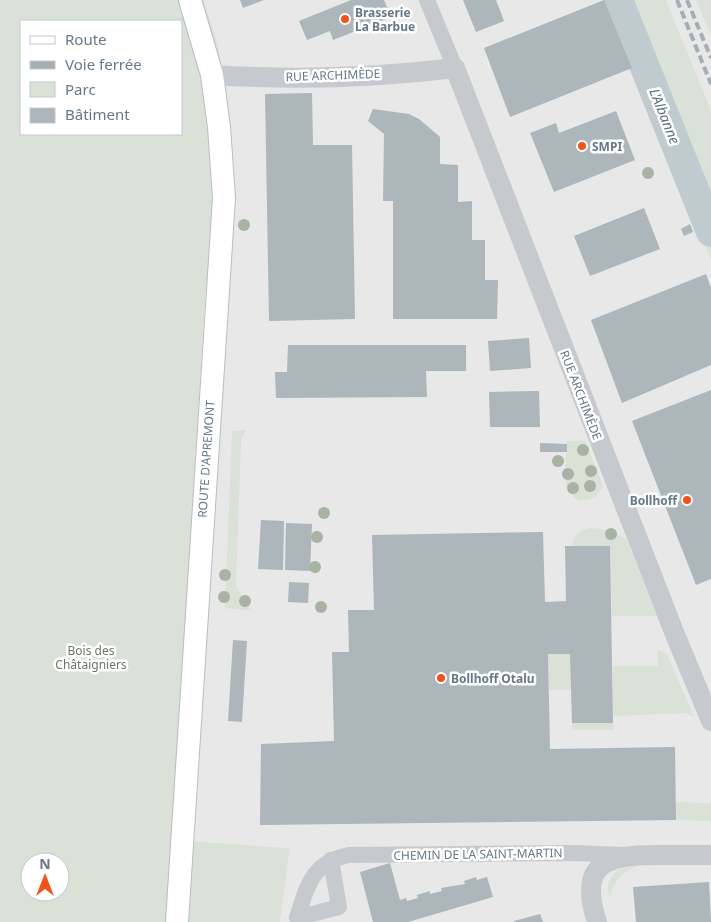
<svg xmlns="http://www.w3.org/2000/svg" width="711" height="922" viewBox="0 0 711 922" font-family="'Noto Sans',sans-serif">
	<style>
		.built { fill: #e7e8e7 }
		.green { fill: #dae1d7; fill-rule: evenodd }
		.lines { fill: none; stroke-linecap: round; stroke-linejoin: round }
		.river { stroke: #c0cbd0; stroke-width: 30 }
		.building { fill: #acb6bb }
		.secondary-casing { stroke: #b8bec2; stroke-width: 24 }
		.minor { stroke: #c6cace; stroke-width: 16 }
		.tertiary { stroke: #c6cace; stroke-width: 20 }
		.secondary { stroke: #fff; stroke-width: 22 }
		.rail { stroke: #a6adb3; stroke-width: 4; stroke-dasharray: 8 4; stroke-linecap: butt }
		.tree { fill: #a8b3a4 }
		.poi-dot { fill: #f0531e; stroke: #fff; stroke-width: 2 }
		.labels { text-anchor: middle; dominant-baseline: central; stroke-width: 5; stroke-linejoin: round; paint-order: stroke }
		.poi-label { font-size: 12px; font-weight: bold; fill: #657989; stroke: #fff; text-anchor: start }
		.street-label { font-size: 12px; fill: #657989; stroke: #fff }
		.park-label { font-size: 12px; fill: #667a61; stroke: #fff }
		.water-label { font-size: 14px; font-style: italic; fill: #5c747d; stroke: #fff }
	</style>
	<rect width="100%" height="100%" fill="#f9f9f6"/>
	<path class="built" d="M204 0H605L711 260V922H280L290 848 192 841 234 201 219 48Z
		M666 0H696L711 36V110Z"/>
	<path class="green" d="M0 0H204L219 48 234 201 206 287 167 922H0ZM21 21H181V134H21ZM30 862H60V892H30Z
		M605 0H666L711 110V260Z
		M696 0H711V36Z
		M246 430 241 440 236 586 252 611 225 608 232 431Z
		M567 441H585L603 486 595 498 579 501C558 488 567 462 567 441Z
		M591 528C605 529 616 531 627 541L657 616H612L610 546H572C574 535 579 530 591 528Z
		M658 650 667 654 694 717 685 713 613 716V666H658Z
		M548 654H570L571 690H549Z
		M572 723H613L614 730H572Z
		M676 802 711 803V821L676 820Z
		M192 841 290 848 280 922H186L191 882Z
		M641 864C624 872 615 878 609 897L608 883 617 870Z"/>
	<g class="lines">
		<path class="river" d="M618 0 711 232"/>
	</g>
	<path class="building" d="M240 0H264L243 8Z
		M351 0H384L391 17 333 40 330 31 307 40 299 21Z
		M463 0H496L504 21 476 32Z
		M604 0 632 68 510 117 484 48Z
		M312 93 313 145H352L355 319 269 321 265 94Z
		M373 109 409 114 419 119 440 137V164L458 165V202L472 201V240H485V280H498L497 319H393V201H383L384 134 368 121Z
		M616 111 635 160 554 192 530 133 556 123 559 133Z
		M644 208 660 249 590 276 574 236Z
		M690 224 693 232 684 236 681 229Z
		M706 274 711 288V365L622 403 591 320Z
		M529 338 531 368 490 371 488 341Z
		M288 345H466V371H426L427 397 276 398 275 372H287Z
		M711 390V579L696 585 632 421Z
		M539 391 540 427H490L489 392Z
		M540 443 567 444V452H540Z
		M261 520 284 521 283 570 258 569Z
		M286 523 312 524 310 571 285 570Z
		M543 532 545 602 566 601 565 546H610L613 723H572L570 654H548L550 749 675 747 676 820 260 825 261 744 334 741 332 652H349L348 610H374L372 535Z
		M289 582 309 583 308 603 288 602Z
		M233 640 247 641 242 722 228 721Z
		M390 863 400 900 406 898 407 901 418 898 417 895 430 891V894L442 891 441 888 465 884 464 881 476 877 477 880 487 877 493 897 408 922H373L360 872Z
		M709 882 711 922H636L633 887Z
		M540 914 543 922H514V921Z"/>
	<g class="lines">
		<g class="secondary-casing">
			<path id="secondary" d="M177 922 224 198 219 127 212 75 190 0"/>
		</g>
		<path class="minor" d="M427 0 455 68
			M331 860 339 907 297 918C307 886 312 862 349 855L575 853 622 855"/>
		<path class="tertiary" d="M212 75C292 80 375 78 455 68L674 632 711 721
			M597 922C578 864 605 855 656 855 674 855 693 855 711 855"/>
		<use href="#secondary" class="secondary"/>
		<path class="rail" d="M677 0 711 84
			M687 0 711 58"/>
	</g>
	<g class="tree">
		<circle cx="648" cy="173" r="6"/>
		<circle cx="244" cy="225" r="6"/>
		<circle cx="583" cy="450" r="6"/>
		<circle cx="558" cy="461" r="6"/>
		<circle cx="591" cy="471" r="6"/>
		<circle cx="568" cy="474" r="6"/>
		<circle cx="590" cy="486" r="6"/>
		<circle cx="573" cy="488" r="6"/>
		<circle cx="324" cy="513" r="6"/>
		<circle cx="611" cy="534" r="6"/>
		<circle cx="317" cy="537" r="6"/>
		<circle cx="315" cy="567" r="6"/>
		<circle cx="225" cy="575" r="6"/>
		<circle cx="224" cy="597" r="6"/>
		<circle cx="245" cy="601" r="6"/>
		<circle cx="321" cy="607" r="6"/>
	</g>
	<g class="poi-dot">
		<circle cx="345" cy="19" r="5"/>
		<circle cx="582" cy="146" r="5"/>
		<circle cx="687" cy="500" r="5"/>
		<circle cx="441" cy="678" r="5"/>
	</g>
	<g class="labels">
		<g class="poi-label">
			<text x="355" y="12">Brasserie<tspan x="355" dy="14">La Barbue</tspan></text>
			<text x="592" y="146">SMPI</text>
			<text x="677" y="500" text-anchor="end">Bollhoff</text>
			<text x="451" y="678">Bollhoff Otalu</text>
		</g>
		<g class="street-label">
			<text transform="translate(333 75) rotate(-2)">RUE ARCHIMÈDE</text>
			<text transform="translate(581 395) rotate(69)">RUE ARCHIMÈDE</text>
			<text transform="translate(206 459) rotate(-86)">ROUTE D'APREMONT</text>
			<text transform="translate(478 854) rotate(-1)">CHEMIN DE LA SAINT-MARTIN</text>
		</g>
		<g class="park-label">
			<text x="91" y="650">Bois des<tspan x="91" dy="14">Châtaigniers</tspan></text>
		</g>
		<g class="water-label">
			<text transform="translate(665 116) rotate(68)">L'Albanne</text>
		</g>
	</g>
	<rect x="20" y="20" width="162" height="115" fill="#ffffff" stroke="#c1c9d0"/>
	<rect x="30" y="36" width="25" height="8" fill="#ffffff" stroke="#c1c9d0"/>
	<text x="65" y="45" font-size="15" fill="#657989">Route</text>
	<rect x="30" y="61" width="25" height="8" fill="#a6adb3" stroke="#c1c9d0"/>
	<text x="65" y="70" font-size="15" fill="#657989">Voie ferrée</text>
	<rect x="30" y="82" width="25" height="15" fill="#dae1d7" stroke="#c1c9d0"/>
	<text x="65" y="95" font-size="15" fill="#657989">Parc</text>
	<rect x="30" y="108" width="25" height="15" fill="#acb6bb" stroke="#c1c9d0"/>
	<text x="65" y="120" font-size="15" fill="#657989">Bâtiment</text>
	<g transform="translate(45 877)"><circle r="24" fill="#ffffff" stroke="#c1c9d0"/>
	<path d="M0-4L9 19L0 12L-9 19Z" fill="#f0531e"/>
	<text y="-8" font-size="14" font-weight="bold" text-anchor="middle" fill="#657989">N</text>
	</g>
</svg>
